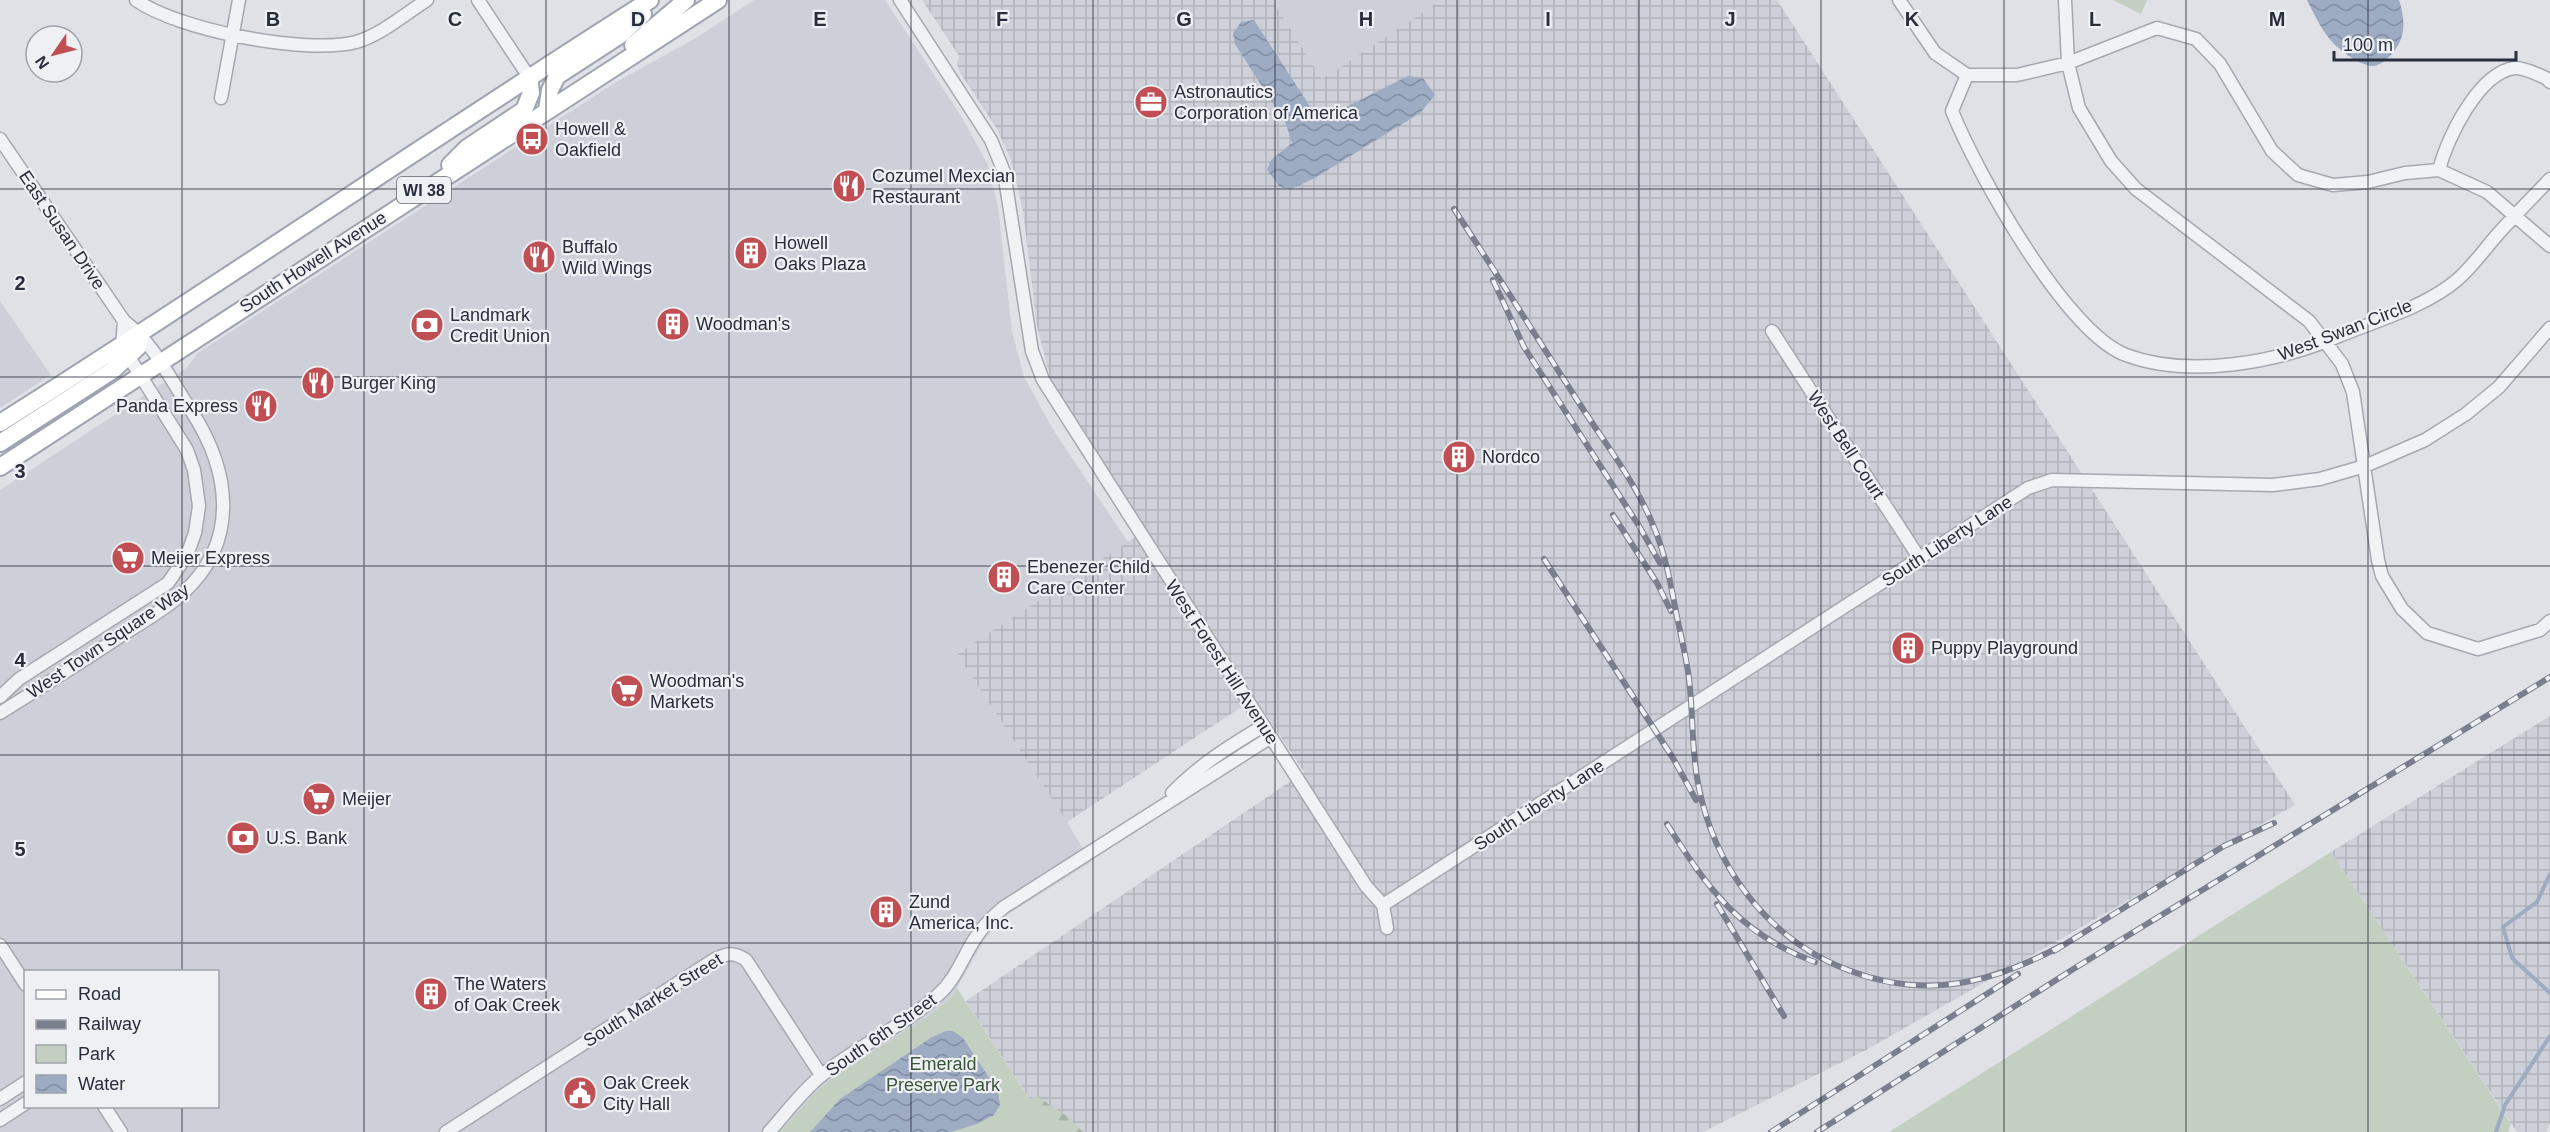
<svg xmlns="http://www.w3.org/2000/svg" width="2550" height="1132" viewBox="0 0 2550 1132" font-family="Arial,sans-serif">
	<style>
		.built { fill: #cdd0d8; fill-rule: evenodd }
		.industrial { fill: url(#industrial-grid) }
		.forest { fill: url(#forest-firs) }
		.green { fill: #c3d0c1 }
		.water { fill: url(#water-waves) }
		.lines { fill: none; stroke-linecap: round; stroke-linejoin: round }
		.stream { stroke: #9dabc3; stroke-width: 4 }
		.minor-casing { stroke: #a5a8b0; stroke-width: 15 }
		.major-casing { stroke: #9fa4b1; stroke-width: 20 }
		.minor { stroke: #f1f2f5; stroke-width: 12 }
		.major { stroke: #fff; stroke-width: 16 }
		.rail-casing { stroke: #7a7f8e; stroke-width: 6 }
		.rail { stroke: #eef0f4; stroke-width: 4; stroke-dasharray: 11; stroke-linecap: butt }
		.grid { fill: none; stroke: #292e3c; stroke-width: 1.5; stroke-opacity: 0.55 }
		.labels { text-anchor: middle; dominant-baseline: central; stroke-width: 4.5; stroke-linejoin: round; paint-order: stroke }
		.shield { fill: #eef0f4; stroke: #646873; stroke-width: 1.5 }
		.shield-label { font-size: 16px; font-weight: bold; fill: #292e3c }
		.poi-label { font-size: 18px; fill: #292e3c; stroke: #eef0f4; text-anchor: start }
		.street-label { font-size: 18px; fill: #292e3c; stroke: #eef0f4 }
		.park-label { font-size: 18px; fill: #3a5638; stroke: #eef0f4 }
		.grid-label { font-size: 20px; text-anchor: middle; font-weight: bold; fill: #292e3c; stroke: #eef0f4; stroke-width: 4.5; stroke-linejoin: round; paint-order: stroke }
	</style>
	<defs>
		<pattern id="industrial-grid" width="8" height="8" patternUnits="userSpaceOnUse" patternTransform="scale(1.5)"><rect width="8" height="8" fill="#cdd0d8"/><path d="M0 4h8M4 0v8" fill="none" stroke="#b0b3ba"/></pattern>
		<pattern id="forest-firs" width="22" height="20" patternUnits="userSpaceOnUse" patternTransform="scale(1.5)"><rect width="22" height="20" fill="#c3d0c1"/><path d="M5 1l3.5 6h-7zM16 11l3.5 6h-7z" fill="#a8b3a7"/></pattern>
		<pattern id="water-waves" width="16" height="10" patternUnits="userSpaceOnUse" patternTransform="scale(1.5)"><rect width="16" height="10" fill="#9dabc3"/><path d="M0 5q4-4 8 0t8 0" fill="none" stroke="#808ca0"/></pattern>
	</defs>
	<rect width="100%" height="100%" fill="#dfe1e6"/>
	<path class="built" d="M754 0H885L963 119 988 165 998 207 1012 331 1024 377 1054 431 1128 542 957 654 1067 822 1091 862 1007 915 985 939 951 998 905 1033 830 1080 814 1094 780 1132H0V490L186 368 198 353 616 82 696 38ZM26 972H218V1106H26Z
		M1272 0H1441L1322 79Z
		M0 301 51 375 0 408Z"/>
	<path class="industrial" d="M922 0H1272L1322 79 1441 0H1777L2295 805 1868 1049 1703 1132H1051L966 1001 1304 772 1255 698 1067 822 957 654 1146 530 1072 416 1050 377 1037 326 1023 211 1011 160 997 129 959 71 957 64 959 56Z
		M2550 716V1123L2546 1132H2517L2331 852Z"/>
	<path class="forest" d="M1037 1096 1068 1117 1083 1132H992L1017 1104Z"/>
	<path class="green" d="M2113 0H2147L2141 14Z
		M2331 852 2511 1124 2508 1132H1889Z
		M957 988 1051 1132H780L814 1094 830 1080 928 1016 951 998Z"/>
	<path class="water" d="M2307 0H2399C2406 22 2406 39 2390 56 2386 60 2380 65 2374 66 2365 67 2348 56 2341 50 2325 38 2316 18 2307 0Z
		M1254 20 1309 105 1321 114 1340 110 1408 76 1423 78 1435 95 1420 113 1315 178 1291 189 1280 187 1267 170 1271 160 1292 143 1286 124 1235 44 1233 33 1241 22Z
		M946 1031H953L963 1038 998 1091 1000 1105 994 1115 977 1124 951 1132H810L840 1099 932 1037Z"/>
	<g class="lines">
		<path class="stream" d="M2550 874 2537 902 2503 927 2512 958 2550 993
			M2496 1132 2505 1105 2550 1036"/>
		<g class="minor-casing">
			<path id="minor" d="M136 0C178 30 306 55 356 42 381 35 405 14 427 0
				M478 0 529 77
				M900 0 991 140 1004 172 1032 351 1043 380 1366 886 1383 905 1387 928
				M1899 0 1935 53 1967 75H2017L2068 63 2157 28 2196 39 2220 64 2272 151 2298 175 2333 185 2368 182 2405 173 2439 170 2487 192 2550 246
				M2065 0 2068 63 2079 108 2111 161 2136 189 2309 321 2342 364 2353 392 2378 560 2382 576 2402 609 2427 633 2478 649 2540 630 2550 621
				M1967 75 1952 111C1976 171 2065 332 2126 355 2190 379 2278 362 2339 336 2378 320 2425 307 2457 280 2472 267 2484 250 2497 235 2514 216 2532 198 2550 179
				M221 98 239 0
				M0 139 124 321C154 343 171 381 192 412 230 471 240 541 183 593 165 610 140 623 119 637 80 663 40 688 0 713
				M2439 170C2447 138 2479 72 2515 68 2524 67 2538 75 2546 78L2550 82
				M1772 331 1920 559
				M0 697 19 679 168 583 187 555 195 533 199 506 194 470 187 450 122 346 124 321
				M1172 793C1199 765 1230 746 1263 726
				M1383 905 2028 488 2052 480 2273 485 2320 479 2365 466 2425 440 2466 414 2499 387 2550 328
				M0 945 26 985
				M0 1099 26 1082
				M104 1106 121 1132
				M0 1120 26 1103
				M446 1132 715 959C728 953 734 952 746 960L821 1075
				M769 1132C786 1113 802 1091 822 1075 859 1045 904 1026 939 994 956 979 963 956 976 937 984 925 993 916 1004 907L1271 737"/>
		</g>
		<g class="major-casing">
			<path id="major" d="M633 45 686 0
				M547 110 550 90 557 76 620 35 643 14
				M450 165 467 148 524 110 531 93 529 77
				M0 423C219 285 432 138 650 0
				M0 443 113 370 138 347 141 334
				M0 467 718 0"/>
		</g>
		<use href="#minor" class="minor"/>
		<use href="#major" class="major"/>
		<g class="rail-casing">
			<path id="rail" d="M1454 209C1497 274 1539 341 1581 406 1606 445 1636 483 1653 525 1666 555 1671 586 1677 617 1682 641 1688 664 1690 688 1693 720 1692 752 1698 783 1713 866 1768 940 1848 970 1925 1000 1990 984 2061 946
				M1493 280 1524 347 1639 526 1660 563
				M1613 515 1657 583 1671 611
				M1544 559 1673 758 1696 800
				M1667 824C1707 888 1741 935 1815 962
				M1717 904 1784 1016
				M2054 951 2224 846 2274 823
				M1771 1132 2018 974
				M1817 1132 2075 968 2550 677"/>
		</g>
		<use href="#rail" class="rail"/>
	</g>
	<path class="grid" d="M182 0V972M364 0V1132M546 0V1132M729 0V1132M911 0V1132M1093 0V1132M1275 0V1132M1457 0V1132M1639 0V1132M1821 0V1132M2004 0V1132M2186 0V1132M2368 0V1132M0 189H2550M0 377H2550M0 566H2550M0 755H2550M0 943H2550M182 1106V1132"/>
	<defs>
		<g id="office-disc" transform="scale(1.725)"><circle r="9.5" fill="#c04f53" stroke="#eef0f4"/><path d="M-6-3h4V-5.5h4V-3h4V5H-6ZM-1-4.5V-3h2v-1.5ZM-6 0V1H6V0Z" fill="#fff"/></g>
		<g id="bus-disc" transform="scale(1.725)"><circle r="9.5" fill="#c04f53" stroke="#eef0f4"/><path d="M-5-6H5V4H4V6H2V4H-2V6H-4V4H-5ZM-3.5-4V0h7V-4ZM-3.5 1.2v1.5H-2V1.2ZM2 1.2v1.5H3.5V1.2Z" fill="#fff"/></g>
		<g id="restaurant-disc" transform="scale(1.725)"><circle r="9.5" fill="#c04f53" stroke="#eef0f4"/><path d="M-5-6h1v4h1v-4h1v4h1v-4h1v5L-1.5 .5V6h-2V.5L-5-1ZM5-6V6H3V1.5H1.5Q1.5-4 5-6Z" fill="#fff"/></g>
		<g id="building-disc" transform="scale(1.725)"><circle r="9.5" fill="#c04f53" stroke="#eef0f4"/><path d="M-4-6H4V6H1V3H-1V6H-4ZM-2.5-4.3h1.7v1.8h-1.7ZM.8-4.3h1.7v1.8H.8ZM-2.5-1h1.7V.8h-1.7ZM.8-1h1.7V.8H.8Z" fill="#fff"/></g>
		<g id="bank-disc" transform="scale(1.725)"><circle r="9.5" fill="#c04f53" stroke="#eef0f4"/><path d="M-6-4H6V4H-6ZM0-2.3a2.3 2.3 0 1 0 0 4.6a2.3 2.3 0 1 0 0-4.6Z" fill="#fff"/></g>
		<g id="supermarket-disc" transform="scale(1.725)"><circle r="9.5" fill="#c04f53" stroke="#eef0f4"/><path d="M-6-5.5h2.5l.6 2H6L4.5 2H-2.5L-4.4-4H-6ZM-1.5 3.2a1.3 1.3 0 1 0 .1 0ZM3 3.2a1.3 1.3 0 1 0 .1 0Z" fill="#fff"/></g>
		<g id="civic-disc" transform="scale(1.725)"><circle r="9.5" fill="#c04f53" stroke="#eef0f4"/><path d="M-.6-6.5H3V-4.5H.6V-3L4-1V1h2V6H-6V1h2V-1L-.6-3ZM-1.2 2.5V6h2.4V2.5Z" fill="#fff"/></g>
	</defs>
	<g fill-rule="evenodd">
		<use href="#office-disc" x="1151" y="102"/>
		<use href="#bus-disc" x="532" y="139"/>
		<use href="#restaurant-disc" x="849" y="186"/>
		<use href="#building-disc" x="751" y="253"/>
		<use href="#restaurant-disc" x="539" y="257"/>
		<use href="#building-disc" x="673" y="324"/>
		<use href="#bank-disc" x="427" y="325"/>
		<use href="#restaurant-disc" x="318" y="383"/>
		<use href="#restaurant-disc" x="261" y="406"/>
		<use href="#building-disc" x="1459" y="457"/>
		<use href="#supermarket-disc" x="128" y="558"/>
		<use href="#building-disc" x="1004" y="577"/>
		<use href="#building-disc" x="1908" y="648"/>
		<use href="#supermarket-disc" x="627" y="691"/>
		<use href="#supermarket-disc" x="319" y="799"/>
		<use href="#bank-disc" x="243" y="838"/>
		<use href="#building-disc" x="886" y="912"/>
		<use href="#building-disc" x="431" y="994"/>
		<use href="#civic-disc" x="580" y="1093"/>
	</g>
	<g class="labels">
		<rect class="shield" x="397" y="177" width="54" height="26" rx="4.5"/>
		<g class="shield-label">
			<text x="424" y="190">WI 38</text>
		</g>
		<g class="poi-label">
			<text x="1174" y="92">Astronautics<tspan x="1174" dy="21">Corporation of America</tspan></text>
			<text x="555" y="129">Howell &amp;<tspan x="555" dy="21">Oakfield</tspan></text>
			<text x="872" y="176">Cozumel Mexcian<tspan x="872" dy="21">Restaurant</tspan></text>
			<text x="774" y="243">Howell<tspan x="774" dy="21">Oaks Plaza</tspan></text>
			<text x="562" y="247">Buffalo<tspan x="562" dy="21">Wild Wings</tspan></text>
			<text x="450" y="315">Landmark<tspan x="450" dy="21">Credit Union</tspan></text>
			<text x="696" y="324">Woodman's</text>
			<text x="341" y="383">Burger King</text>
			<text x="238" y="406" text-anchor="end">Panda Express</text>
			<text x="1482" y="457">Nordco</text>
			<text x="151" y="558">Meijer Express</text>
			<text x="1027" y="567">Ebenezer Child<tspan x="1027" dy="21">Care Center</tspan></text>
			<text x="1931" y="648">Puppy Playground</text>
			<text x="650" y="681">Woodman's<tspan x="650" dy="21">Markets</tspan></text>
			<text x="342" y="799">Meijer</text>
			<text x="266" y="838">U.S. Bank</text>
			<text x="909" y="902">Zund<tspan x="909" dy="21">America, Inc.</tspan></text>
			<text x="454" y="984">The Waters<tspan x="454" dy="21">of Oak Creek</tspan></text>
			<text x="603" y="1083">Oak Creek<tspan x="603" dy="21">City Hall</tspan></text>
		</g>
		<g class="street-label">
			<text transform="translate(62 230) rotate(56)">East Susan Drive</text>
			<text transform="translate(313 262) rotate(-33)">South Howell Avenue</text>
			<text transform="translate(2345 330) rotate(-21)">West Swan Circle</text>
			<text transform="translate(1846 445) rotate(57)">West Bell Court</text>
			<text transform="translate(1947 541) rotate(-33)">South Liberty Lane</text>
			<text transform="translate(108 641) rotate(-34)">West Town Square Way</text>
			<text transform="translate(1222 662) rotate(57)">West Forest Hill Avenue</text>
			<text transform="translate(1539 805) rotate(-33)">South Liberty Lane</text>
			<text transform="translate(653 1000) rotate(-32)">South Market Street</text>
			<text transform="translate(881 1035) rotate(-35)">South 6th Street</text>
		</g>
		<g class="park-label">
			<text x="943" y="1064">Emerald<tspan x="943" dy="21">Preserve Park</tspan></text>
		</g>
	</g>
	<g class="grid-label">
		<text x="273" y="26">B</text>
		<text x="455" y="26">C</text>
		<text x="638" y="26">D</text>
		<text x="820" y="26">E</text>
		<text x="1002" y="26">F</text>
		<text x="1184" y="26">G</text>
		<text x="1366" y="26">H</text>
		<text x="1548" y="26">I</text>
		<text x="1730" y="26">J</text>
		<text x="1912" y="26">K</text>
		<text x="2095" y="26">L</text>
		<text x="2277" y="26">M</text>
		<text x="20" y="290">2</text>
		<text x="20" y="478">3</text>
		<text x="20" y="667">4</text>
		<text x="20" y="856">5</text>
	</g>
	<rect x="24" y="970" width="195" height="138" fill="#eef0f4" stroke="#9fa2aa" stroke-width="1.5"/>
	<rect x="36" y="990" width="30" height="9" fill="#ffffff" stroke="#9fa2aa" stroke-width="1.5"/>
	<text x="78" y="1000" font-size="18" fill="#292e3c">Road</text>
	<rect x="36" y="1020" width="30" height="9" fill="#7a7f8e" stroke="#9fa2aa" stroke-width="1.5"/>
	<text x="78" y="1030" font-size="18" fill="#292e3c">Railway</text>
	<rect x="36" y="1045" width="30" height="18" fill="#c3d0c1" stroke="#9fa2aa" stroke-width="1.5"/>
	<text x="78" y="1060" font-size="18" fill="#292e3c">Park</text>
	<rect x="36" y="1075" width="30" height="18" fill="url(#water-waves)" stroke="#9fa2aa" stroke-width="1.5"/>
	<text x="78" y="1090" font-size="18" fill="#292e3c">Water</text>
	<g transform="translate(54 54) rotate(235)"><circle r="28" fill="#eef0f4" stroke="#9fa2aa" stroke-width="1.5"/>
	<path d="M0-4.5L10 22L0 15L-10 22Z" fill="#c04f53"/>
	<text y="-9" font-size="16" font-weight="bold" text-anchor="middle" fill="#292e3c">N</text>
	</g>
	<path d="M2334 51v9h182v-9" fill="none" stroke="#292e3c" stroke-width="3"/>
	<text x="2343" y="51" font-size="18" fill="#292e3c" stroke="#eef0f4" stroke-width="4.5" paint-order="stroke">100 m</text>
</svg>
